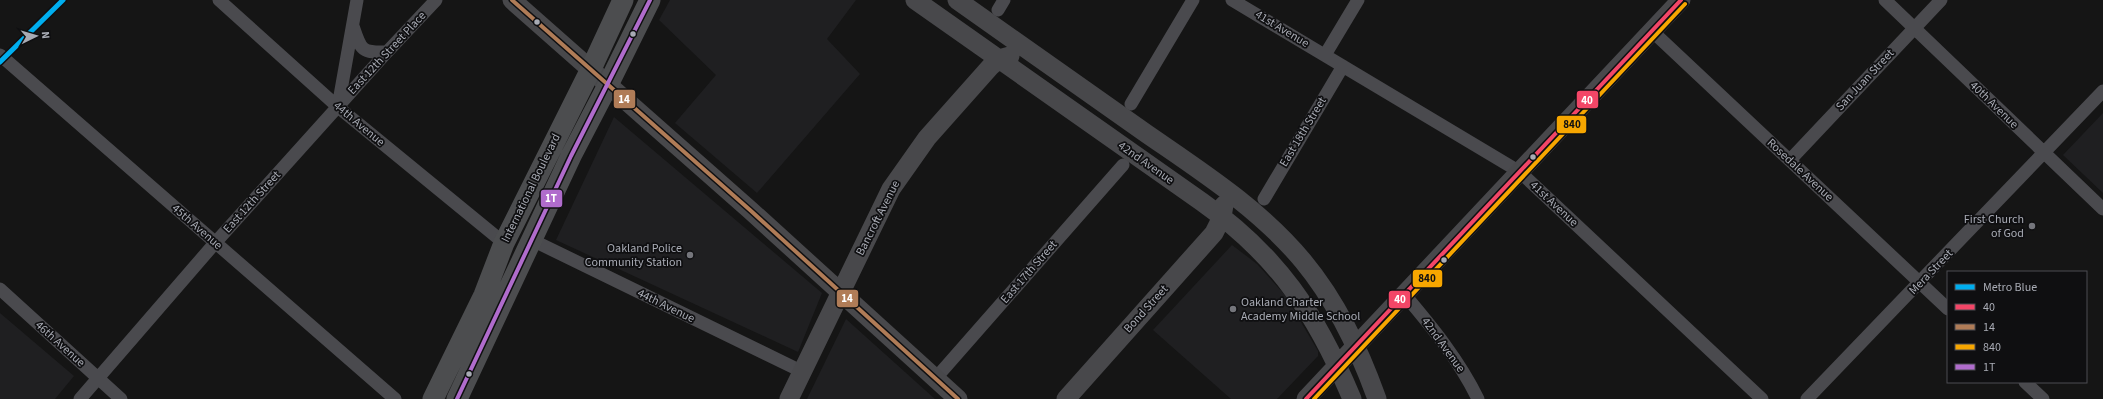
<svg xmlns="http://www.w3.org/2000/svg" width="2103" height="399" viewBox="0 0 2103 399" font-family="'Source Sans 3',sans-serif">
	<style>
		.built { fill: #1f1f21 }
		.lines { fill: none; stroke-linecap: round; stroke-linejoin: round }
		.street { stroke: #4a4a4e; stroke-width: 13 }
		.secondary { stroke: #48484b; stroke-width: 19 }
		.primary { stroke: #4c4d4f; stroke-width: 21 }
		.bus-1-casing { stroke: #0f0f11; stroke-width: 7 }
		.bus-2-casing { stroke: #0f0f11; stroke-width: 7 }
		.bus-3-casing { stroke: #0f0f11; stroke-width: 7 }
		.bus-4-casing { stroke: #0f0f11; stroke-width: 7 }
		.bus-1 { stroke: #f34667; stroke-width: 4 }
		.bus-2 { stroke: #b07c57; stroke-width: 4 }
		.bus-3 { stroke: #f7a600; stroke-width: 4 }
		.bus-4 { stroke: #b06ccc; stroke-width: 4 }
		.metro-1-casing { stroke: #0f0f11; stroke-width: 8 }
		.metro-1 { stroke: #00aeef; stroke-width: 5 }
		.bus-dot { fill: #a8abb4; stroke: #0f0f11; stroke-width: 1.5 }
		.poi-dot { fill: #75767c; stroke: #0f0f11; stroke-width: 1.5 }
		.labels { text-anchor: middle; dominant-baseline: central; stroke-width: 3.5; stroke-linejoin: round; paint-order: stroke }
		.street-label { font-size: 12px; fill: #a8abb4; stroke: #0f0f11 }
		.poi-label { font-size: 12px; fill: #a8abb4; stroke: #0f0f11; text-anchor: end }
		.line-badge { stroke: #0f0f11; stroke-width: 1.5 }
		.badge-label { font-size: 11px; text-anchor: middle; font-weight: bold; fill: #fff }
		.pale-badge-label { font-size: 11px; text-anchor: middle; font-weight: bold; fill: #111 }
	</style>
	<rect width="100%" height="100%" fill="#151515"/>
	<path class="built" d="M670 0H856L827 39 860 74 757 193 675 123 716 75 659 20Z
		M2103 113V193L2063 155Z
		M614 117 822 293 798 352 556 240Z
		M1232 245 1257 264 1285 295 1318 351V356L1277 399H1231L1153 330Z
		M0 313 74 376 55 399H0Z
		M846 319 935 399H807Z"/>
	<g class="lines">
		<path class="street" d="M219 0 338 107 504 243
			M1232 0 1520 172 1762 399
			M1885 0 2103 209
			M998 10 1004 0
			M353 26C361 50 361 53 387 52
			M1652 31 1948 309
			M0 55 395 399
			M1325 55 1358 0
			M1131 104 1193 0
			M338 107 357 0
			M1790 160 1941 0
			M1264 199 1343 66
			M530 239 803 372
			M0 289 121 399
			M1404 294C1432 327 1459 360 1478 399
			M935 379 1123 165
			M2025 382 2043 399
			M80 399 215 243 387 52 436 0
			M1807 399 2103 91"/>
		<path class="secondary" d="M512 0 750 210 958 399
			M915 0 1202 202C1278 256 1316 313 1352 399
			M957 0C1020 45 1084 89 1147 134 1202 172 1260 209 1303 261 1337 302 1359 349 1377 399
			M789 399 891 189 927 138 991 66 999 59 1010 56
			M1066 399 1214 233 1222 217 1224 205
			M1306 399 1681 0"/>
		<path class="primary" d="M433 399 484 295 504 243 591 69 623 0
			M457 399 571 156 608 85 650 0"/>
		<g class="bus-1-casing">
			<path id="bus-1" d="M1306 399 1681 0"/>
		</g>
		<g class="bus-2-casing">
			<path id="bus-2" d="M512 0 750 210 958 399"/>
		</g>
		<g class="bus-3-casing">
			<path id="bus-3" d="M1314 399 1685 4"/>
		</g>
		<g class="bus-4-casing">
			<path id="bus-4" d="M457 399 571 156 650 0"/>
		</g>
		<use href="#bus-1" class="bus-1"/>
		<use href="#bus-2" class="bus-2"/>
		<use href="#bus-3" class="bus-3"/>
		<use href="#bus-4" class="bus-4"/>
		<g class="metro-1-casing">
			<path id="metro-1" d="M0 62 63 0"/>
		</g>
		<use href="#metro-1" class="metro-1"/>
	</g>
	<g class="bus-dot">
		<circle cx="537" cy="22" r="3.5"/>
		<circle cx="633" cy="34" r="3.5"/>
		<circle cx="1533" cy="157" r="3.5"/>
		<circle cx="1444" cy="260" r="3.5"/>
		<circle cx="469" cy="374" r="3.5"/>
	</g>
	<g class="poi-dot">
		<circle cx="2032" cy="226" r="4"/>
		<circle cx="690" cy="255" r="4"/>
		<circle cx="1233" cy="309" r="4"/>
	</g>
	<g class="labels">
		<g class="street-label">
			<text transform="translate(1282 29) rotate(31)">41st Avenue</text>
			<text transform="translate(387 53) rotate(-47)">East 12th Street Place</text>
			<text transform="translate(1865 80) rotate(-47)">San Juan Street</text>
			<text transform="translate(1994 105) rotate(44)">40th Avenue</text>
			<text transform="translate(359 124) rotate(40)">44th Avenue</text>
			<text transform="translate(1303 132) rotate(-59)">East 18th Street</text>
			<text transform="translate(1146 163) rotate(35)">42nd Avenue</text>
			<text transform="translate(1800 170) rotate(43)">Rosedale Avenue</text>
			<text transform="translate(531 188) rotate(-64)">International Boulevard</text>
			<text transform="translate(252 202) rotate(-48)">East 12th Street</text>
			<text transform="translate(1554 204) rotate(43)">41st Avenue</text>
			<text transform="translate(878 218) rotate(-63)">Bancroft Avenue</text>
			<text transform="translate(197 227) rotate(41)">45th Avenue</text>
			<text transform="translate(1029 272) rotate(-49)">East 17th Street</text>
			<text transform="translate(1931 272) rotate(-46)">Mera Street</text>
			<text transform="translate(666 306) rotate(26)">44th Avenue</text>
			<text transform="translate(1146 309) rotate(-48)">Bond Street</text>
			<text transform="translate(60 344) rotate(42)">46th Avenue</text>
			<text transform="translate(1443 345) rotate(54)">42nd Avenue</text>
		</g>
		<g class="poi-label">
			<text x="2024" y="219">First Church<tspan x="2024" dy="14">of God</tspan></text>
			<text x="682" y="248">Oakland Police<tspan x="682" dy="14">Community Station</tspan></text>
			<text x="1241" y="302" text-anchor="start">Oakland Charter<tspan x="1241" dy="14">Academy Middle School</tspan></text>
		</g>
	</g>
	<g class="line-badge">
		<rect x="613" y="89" width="23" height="20" rx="4" fill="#b07c57"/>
		<rect x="1576" y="90" width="23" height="19" rx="4" fill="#f34667"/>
		<rect x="1556" y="115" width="31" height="19" rx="4" fill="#f7a600"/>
		<rect x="540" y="189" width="23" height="19" rx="4" fill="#b06ccc"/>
		<rect x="1412" y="269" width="31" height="19" rx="4" fill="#f7a600"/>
		<rect x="836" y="289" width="23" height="19" rx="4" fill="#b07c57"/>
		<rect x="1388" y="290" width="23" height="19" rx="4" fill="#f34667"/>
	</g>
	<g class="badge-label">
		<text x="624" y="103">14</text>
		<text x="1587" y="104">40</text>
		<text x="551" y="202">1T</text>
		<text x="847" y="302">14</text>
		<text x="1400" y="303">40</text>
	</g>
	<g class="pale-badge-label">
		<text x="1572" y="128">840</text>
		<text x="1427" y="282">840</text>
	</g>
	<rect x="1947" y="271" width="140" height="112" fill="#0f0f11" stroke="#4c4d52"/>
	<rect x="1955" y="284" width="20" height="6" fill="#00aeef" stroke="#4c4d52"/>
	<text x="1983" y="291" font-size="12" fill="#a8abb4">Metro Blue</text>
	<rect x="1955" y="304" width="20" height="6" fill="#f34667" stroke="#4c4d52"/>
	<text x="1983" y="311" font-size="12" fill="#a8abb4">40</text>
	<rect x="1955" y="324" width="20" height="6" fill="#b07c57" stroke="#4c4d52"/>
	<text x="1983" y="331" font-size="12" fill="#a8abb4">14</text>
	<rect x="1955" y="344" width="20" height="6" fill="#f7a600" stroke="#4c4d52"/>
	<text x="1983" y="351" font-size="12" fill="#a8abb4">840</text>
	<rect x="1955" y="364" width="20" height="6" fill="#b06ccc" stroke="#4c4d52"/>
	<text x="1983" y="371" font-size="12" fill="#a8abb4">1T</text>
	<g transform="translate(36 36) rotate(85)" stroke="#0f0f11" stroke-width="3" paint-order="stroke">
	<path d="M0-3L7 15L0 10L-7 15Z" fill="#a8abb4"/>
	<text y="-6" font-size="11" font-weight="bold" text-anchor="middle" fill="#a8abb4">N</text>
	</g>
</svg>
